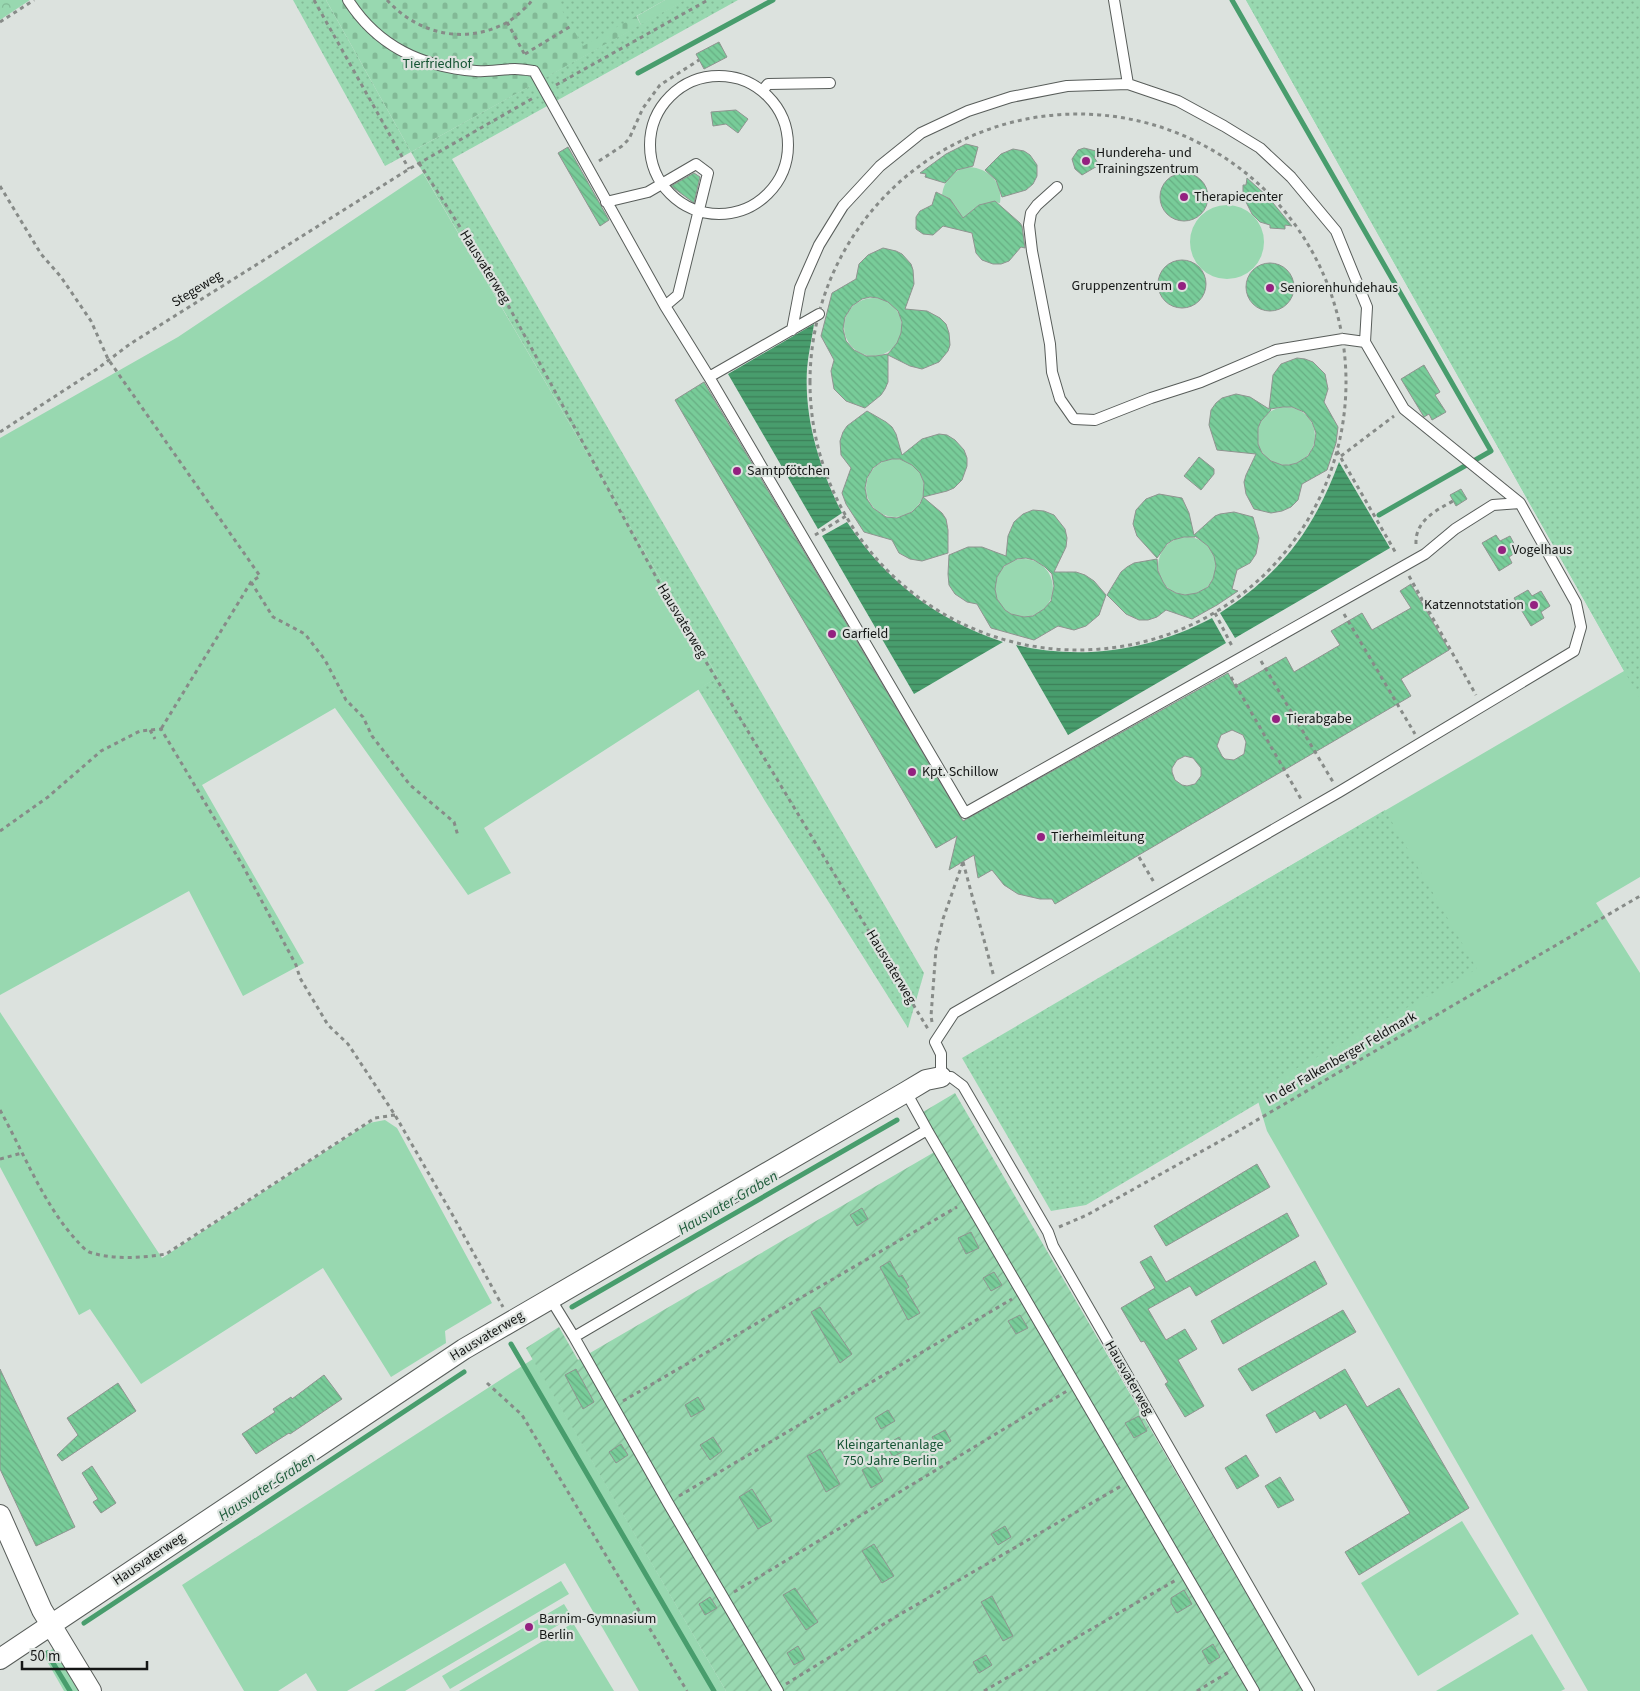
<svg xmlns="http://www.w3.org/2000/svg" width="1640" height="1691" viewBox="0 0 1640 1691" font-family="'Source Sans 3',sans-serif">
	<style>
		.grass { fill: #98d8b0 }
		.forest { fill: url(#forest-crowns) }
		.cemetery { fill: url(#cemetery-stones) }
		.park { fill: url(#park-dots) }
		.garden { fill: url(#garden-furrows) }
		.water { fill: url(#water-rules) }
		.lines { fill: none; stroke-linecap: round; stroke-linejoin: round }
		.stream { stroke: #489d6d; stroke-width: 5 }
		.building { fill: url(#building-back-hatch); stroke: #8f9490; fill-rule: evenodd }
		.lane-casing { stroke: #585d5a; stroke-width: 12 }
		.street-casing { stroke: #585d5a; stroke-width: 22 }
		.path { stroke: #878b88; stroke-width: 3; stroke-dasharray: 4 4; stroke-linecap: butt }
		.lane { stroke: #fff; stroke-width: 10 }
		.street { stroke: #fff; stroke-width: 20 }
		.poi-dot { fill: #942180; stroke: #dce2de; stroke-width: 2 }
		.labels { text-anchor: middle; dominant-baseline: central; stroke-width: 4.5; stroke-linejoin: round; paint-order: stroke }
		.park-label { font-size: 14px; fill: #145433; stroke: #dce2de }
		.poi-label { font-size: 14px; fill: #141615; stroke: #dce2de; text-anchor: start }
		.street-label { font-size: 14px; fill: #141615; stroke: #dce2de }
		.water-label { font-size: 15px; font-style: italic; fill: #1d5b3a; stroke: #dce2de }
	</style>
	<defs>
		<pattern id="forest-crowns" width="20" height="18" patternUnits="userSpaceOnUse" patternTransform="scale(1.25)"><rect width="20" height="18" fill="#98d8b0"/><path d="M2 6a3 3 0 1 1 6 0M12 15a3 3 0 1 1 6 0" fill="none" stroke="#82b996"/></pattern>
		<pattern id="cemetery-stones" width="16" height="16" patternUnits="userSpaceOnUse" patternTransform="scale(1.25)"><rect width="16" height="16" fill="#98d8b0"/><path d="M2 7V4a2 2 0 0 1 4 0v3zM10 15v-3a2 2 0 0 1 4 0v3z" fill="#82b996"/></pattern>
		<pattern id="park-dots" width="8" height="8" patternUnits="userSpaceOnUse" patternTransform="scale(1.25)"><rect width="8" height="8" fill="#98d8b0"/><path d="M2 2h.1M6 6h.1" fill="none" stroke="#82b996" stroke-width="1.8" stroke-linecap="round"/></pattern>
		<pattern id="garden-furrows" width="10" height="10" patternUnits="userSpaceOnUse" patternTransform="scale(1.25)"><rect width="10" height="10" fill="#98d8b0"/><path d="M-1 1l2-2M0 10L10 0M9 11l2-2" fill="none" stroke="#82b996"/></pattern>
		<pattern id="water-rules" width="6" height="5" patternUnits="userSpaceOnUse" patternTransform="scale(1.25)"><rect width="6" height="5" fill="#489d6d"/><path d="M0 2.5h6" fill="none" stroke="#3b7f58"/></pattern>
		<pattern id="building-back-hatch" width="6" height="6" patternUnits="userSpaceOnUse" patternTransform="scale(1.25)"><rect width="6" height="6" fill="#78cc99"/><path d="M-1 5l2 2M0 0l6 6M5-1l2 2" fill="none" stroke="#67ae83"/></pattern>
	</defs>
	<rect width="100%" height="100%" fill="#dce2de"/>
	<path class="grass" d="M665 0H686L641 25 637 16Z
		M1246 0H1640V877L1596 903 1640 973V1691H1588L1267 1131 1203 917 1624 671Z
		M970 167C989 169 1003 182 1000 203 985 201 972 206 965 220 956 211 954 201 942 195 944 179 954 169 970 167Z
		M423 173 718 677 484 828 511 873 468 895 335 708 202 785 304 963 243 996 189 891 0 995V438L178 337Z
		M1190 242a37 37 0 1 1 74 0a37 37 0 1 1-74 0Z
		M844 327a29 29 0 1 1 58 0a29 29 0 1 1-58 0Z
		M1257 436a29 29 0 1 1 58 0a29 29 0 1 1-58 0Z
		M866 488a29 29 0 1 1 58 0a29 29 0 1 1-58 0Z
		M1158 566a29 29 0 1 1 58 0a29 29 0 1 1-58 0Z
		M995 588a29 29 0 1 1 58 0a29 29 0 1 1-58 0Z
		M0 1012 162 1258 369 1123 385 1120 397 1128 492 1303 445 1331 446 1343 391 1377 323 1268 141 1384 90 1309 79 1315 0 1167Z
		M533 1359 726 1691H639L565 1563 347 1691H317L306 1673 278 1691H244L182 1585Z
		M1462 1521 1519 1614 1418 1676 1361 1583Z
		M561 1581 569 1594 405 1691H374Z
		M564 1604 572 1617 450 1689 442 1676Z
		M573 1623 614 1691H459Z
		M1532 1634 1565 1689 1561 1691H1436Z
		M57 1645 85 1691H64L44 1656Z"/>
	<path class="forest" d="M0 0H30L0 20Z"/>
	<path class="cemetery" d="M326 0H628L641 25 411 152Z"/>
	<path class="park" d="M293 0H326L411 152 685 0H738L452 159 924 973 908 1028 765 801 698 689 718 677 411 152 385 166Z
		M556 0H665L583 46Z
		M1246 0H1640V699Z
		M1385 810 1477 969 1272 1082 1276 1090 1258 1103 1086 1205 1051 1211 962 1058Z"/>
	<path class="garden" d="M955 1093 1303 1691H726L526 1348 559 1327 578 1360 943 1147 923 1112Z"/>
	<path class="water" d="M814 324C812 339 808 354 807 369 804 420 820 469 842 513L818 529 728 374Z
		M1339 462 1390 548 1235 638 1220 613C1281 574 1314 529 1339 462Z
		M847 522C887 582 935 619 1003 642L914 694 822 536Z
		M1212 618 1226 643 1068 735 1016 645C1083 661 1152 650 1212 618Z"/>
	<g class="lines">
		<path class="stream" d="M1232 0 1491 451 1379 515
			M638 73 773 0
			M572 1307 897 1120
			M511 1344 714 1691
			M84 1623 464 1372
			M47 1653 70 1691"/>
	</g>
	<path class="building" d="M719 42 727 57 704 69 696 54Z
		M736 110 748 119 738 133 726 124 713 126 711 112Z
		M966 144 978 147 973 166 957 170 945 183 925 177 926 174 920 173 946 154Z
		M568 147 609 220 600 226 558 153Z
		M1084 148 1100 152 1094 157 1099 165 1082 175 1075 169 1072 159 1078 150Z
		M1013 149 1024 151 1030 155 1037 165V176L1033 184 1026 190 1002 197 996 180 985 170 1001 154Z
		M1160 197a24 24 0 1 1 48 0a24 24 0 1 1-48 0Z
		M694 173 700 177 694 203 671 186Z
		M1247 178 1268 197 1292 226 1285 225V229L1270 228V225L1260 222 1252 214 1245 200 1243 199V185H1246Z
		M936 192 950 199 963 218 979 205 995 201 1020 223 1022 226 1025 248 1021 247 1009 261 1001 264H993L982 260 976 253 972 233 943 226 933 235 923 234 916 229V217L920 211 932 205Z
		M883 248 896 251 902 254 911 264 913 270 914 284 905 309 927 311 940 318 946 324 949 333 950 345 948 351 939 362 922 369 910 366 888 355V382L885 389 881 395 865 408 846 401 834 389 831 371 834 360 821 336 832 293 856 279 859 264 868 255ZM870 297 878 298 888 302 898 311 902 322 901 333 897 343 888 354 876 356H866L854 350 846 341 843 329 845 317 852 306 862 299Z
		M1158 284a24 24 0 1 1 48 0a24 24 0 1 1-48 0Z
		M1246 287a24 24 0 1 1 48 0a24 24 0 1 1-48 0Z
		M1297 358 1305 359 1313 362 1325 374 1328 389 1324 402 1338 427 1336 443 1327 470 1302 484 1298 500 1291 507 1282 511 1271 513 1254 509 1246 494 1244 482 1246 475 1256 454 1217 450 1209 425 1211 410 1216 403 1222 398 1236 394 1250 397 1269 409 1273 375 1281 364ZM1283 407H1292L1304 412 1312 422 1316 433 1314 446 1308 456 1297 463 1289 465H1282L1271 461 1262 453 1258 444V428L1261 421 1271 410 1270 409Z
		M1424 365 1440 392 1435 395 1446 412 1432 420 1429 414 1424 417 1401 379Z
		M704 382 963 821 1228 673 1235 686 1286 657 1294 672 1340 645 1331 631 1362 613 1372 630 1411 608 1400 591 1411 584 1449 650 1401 679 1411 696 1055 904 1052 899H1040L1018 894 1004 885 992 870 978 878 974 855 949 870 957 836 936 848 675 400ZM1232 730 1243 735 1246 742 1244 754 1234 760 1225 759 1222 756 1217 746 1221 735ZM1185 756 1193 758 1201 768V776L1195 784 1187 786 1182 785 1175 780 1172 772V768L1177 760Z
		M867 411 886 422 892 427 896 434 902 455 922 439 939 434 947 435 955 440 964 450 967 458V466L962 480 954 488 947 491 923 497 942 513 946 519 948 530V553L922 561 910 559 899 553 892 540 864 532 846 504 842 493 851 468 841 455 840 441 843 432 847 426ZM892 459H900L912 465 920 473 924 483 923 497 920 504 912 512 897 518 886 517 873 508 867 499 865 488 867 478 873 468 881 462Z
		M1199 457 1214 469V474L1201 490 1184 476Z
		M1461 489 1467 499 1456 506 1450 495Z
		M1159 494 1182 498 1189 513 1194 535 1215 516 1220 514 1234 512 1253 517 1259 538 1256 554 1250 563 1237 570 1232 589 1238 591 1217 605 1192 619 1166 610 1157 617 1148 620H1139L1126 614 1107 595 1121 572 1127 567 1134 563 1157 559 1158 571 1163 582 1167 588 1176 593 1185 595 1197 593 1208 587 1213 579 1216 566 1214 556 1208 546 1195 536V537H1184L1173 540 1167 544 1157 558 1137 536 1133 524 1136 510 1146 499Z
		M1033 510 1044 511 1054 515 1065 529 1067 538 1066 547 1054 572H1076L1085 575 1094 581 1106 595 1099 615 1086 626 1074 630 1058 626 1034 640 991 628 977 604 967 602 955 594 949 585 948 574 949 555 968 547H982L1006 556 1008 536 1014 522 1023 514ZM1026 558 1034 560 1045 567 1052 574 1054 586 1051 601 1044 609 1033 616 1024 617 1011 614 1005 610 997 599 995 589 997 577 1004 566 1017 559Z
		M1496 535 1500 541 1510 536 1518 551 1509 557 1512 563 1499 571 1482 543Z
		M1528 590 1532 596 1541 591 1550 606 1541 612 1544 618 1531 626 1514 598Z
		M1257 1164 1270 1187 1166 1246 1154 1226Z
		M862 1208 868 1219 857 1226 850 1215Z
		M1287 1213 1299 1236 1196 1296 1190 1286 1148 1309 1166 1340 1185 1329 1197 1349 1178 1360 1204 1406 1185 1417 1165 1384 1168 1382 1144 1341 1141 1342 1121 1308 1155 1288 1140 1262 1151 1256 1166 1282Z
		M971 1232 979 1248 966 1254 958 1238Z
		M890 1261 899 1277 902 1275 909 1287 906 1289 920 1313 908 1320 880 1267Z
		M1315 1261 1327 1284 1223 1344 1211 1321Z
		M994 1272 1002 1285 991 1291 983 1278Z
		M820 1307 852 1354 840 1363 811 1312Z
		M1343 1310 1356 1332 1252 1391 1238 1369Z
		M1020 1315 1028 1328 1016 1334 1008 1321Z
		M0 1369 75 1527 36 1546 0 1469Z
		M576 1369 594 1402 583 1409 565 1375Z
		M1345 1369 1367 1407 1399 1388 1469 1508 1359 1575 1345 1552 1410 1513 1346 1404 1320 1419 1315 1411 1276 1433 1266 1415Z
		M324 1375 342 1399 290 1434 289 1433 256 1454 242 1434 275 1412 273 1409 291 1397 292 1399Z
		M118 1383 136 1411 62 1461 57 1455 78 1435 67 1418Z
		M698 1397 705 1409 691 1417 685 1405Z
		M888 1410 895 1421 881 1429 875 1418Z
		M1139 1416 1147 1431 1134 1438 1125 1423Z
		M945 1430 951 1441 938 1448 932 1437Z
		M713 1437 722 1451 710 1460 700 1445Z
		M899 1437 907 1449 893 1457 886 1445Z
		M621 1444 628 1455 616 1463 609 1452Z
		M820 1449 840 1484 826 1492 807 1456Z
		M1246 1455 1259 1476 1237 1489 1225 1468Z
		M874 1464 883 1481 871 1488 862 1470Z
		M92 1466 116 1503 101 1513 93 1502 98 1499 82 1473Z
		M1280 1477 1294 1500 1278 1508 1265 1486Z
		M752 1489 772 1521 758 1529 739 1497Z
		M1005 1526 1011 1537 998 1545 991 1534Z
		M874 1544 894 1576 882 1583 862 1551Z
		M795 1588 818 1622 806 1630 783 1595Z
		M1184 1590 1192 1604 1177 1613 1171 1603V1598Z
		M992 1596 1013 1636 1003 1641 981 1602Z
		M710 1597 717 1608 705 1615 699 1604Z
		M1213 1644 1220 1657 1209 1664 1202 1651Z
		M798 1646 805 1659 794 1665 787 1653Z
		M986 1655 992 1665 979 1673 973 1662Z"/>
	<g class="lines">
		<g class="lane-casing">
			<path id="lane" d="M348 0C378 47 422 67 476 71 489 72 502 69 515 69 521 69 527 70 534 71L665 306 709 377 965 813 1425 554 1455 529 1493 505 1520 503 1576 603 1581 627 1574 651 1339 792 954 1013 935 1042 941 1054V1077H951L963 1086 1048 1232 1053 1246 1309 1691
				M1114 0 1128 84
				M650 145a69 69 0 1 1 138 0a69 69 0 1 1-138 0Z
				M762 91 768 84 830 83
				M1057 187 1037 205 1031 213 1029 225 1032 251 1050 344 1052 372 1060 399 1074 419 1095 420 1151 398 1201 382 1276 350 1343 339 1365 342
				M606 202 648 192 696 164 708 173 678 295 665 306
				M792 330 800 288 819 245 843 206 880 166 921 133 968 111 1011 97 1067 86 1128 84 1178 101 1224 126 1260 148 1291 177 1336 231 1367 307 1365 342 1404 409 1520 503
				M709 377 819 314
				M927 1130 1254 1691
				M550 1298 574 1337 927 1130 906 1092
				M574 1337 668 1503 778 1691"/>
		</g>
		<g class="street-casing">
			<path id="street" d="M0 1515 42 1610 91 1691
				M0 1659 464 1349 906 1092 926 1080 941 1077"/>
		</g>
		<path class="path" d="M314 0 409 169
			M387 0C418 34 464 45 506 23 515 18 523 10 530 3L532 0
			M0 22 34 0
			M507 22 526 57
			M525 54 571 26
			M556 85 708 0
			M810 382a268 268 0 1 1 536 0a268 268 0 1 1-536 0Z
			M599 161 622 146 629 139 643 108 660 85 699 60
			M419 163 496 283 668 599 928 1029
			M0 186 41 254 61 277 91 321 108 359 260 576 251 582 161 729
			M0 432 97 369 130 344 409 169 535 97
			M1337 451 1397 555
			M1341 456 1394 416
			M815 535 846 516
			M1416 544C1415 521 1435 511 1453 501
			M1409 576 1476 695
			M251 582 273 617 305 634 325 660 346 700 363 717 372 736 410 785 454 822 458 836
			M1215 613 1233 648
			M1344 614 1415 734
			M1261 661 1333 782
			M1231 677 1301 799
			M150 730 155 739
			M0 831 48 797 101 751 140 731 161 729 243 866 296 965 300 978 328 1025 348 1044 395 1115 452 1214 503 1307
			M1139 857 1155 884
			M963 862 994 977
			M932 1022 931 1016 936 949 943 919 963 862
			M0 1110C24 1153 44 1206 78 1242 81 1245 85 1250 89 1252 112 1260 142 1258 166 1254L375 1118 395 1115
			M0 1159 22 1153
			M1059 1227 1087 1215 1240 1130 1640 896
			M487 1383 522 1415 687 1691
			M623 1401 957 1207
			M679 1496 1012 1299
			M734 1592 1067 1391
			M786 1684 892 1619 1121 1486
			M984 1691 1176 1580
			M1197 1691 1229 1672"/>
		<use href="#lane" class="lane"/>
		<use href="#street" class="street"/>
	</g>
	<g class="poi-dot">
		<circle cx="1086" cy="161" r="5"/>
		<circle cx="1184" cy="197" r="5"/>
		<circle cx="1182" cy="286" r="5"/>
		<circle cx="1270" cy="288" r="5"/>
		<circle cx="737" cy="471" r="5"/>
		<circle cx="1502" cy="550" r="5"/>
		<circle cx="1534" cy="605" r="5"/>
		<circle cx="832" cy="634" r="5"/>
		<circle cx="1276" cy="719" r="5"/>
		<circle cx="912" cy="772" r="5"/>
		<circle cx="1041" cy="837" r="5"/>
		<circle cx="529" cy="1627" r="5"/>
	</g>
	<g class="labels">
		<g class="park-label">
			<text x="437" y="64">Tierfriedhof</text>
			<text x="890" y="1445">Kleingartenanlage<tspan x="890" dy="16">750 Jahre Berlin</tspan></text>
		</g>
		<g class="poi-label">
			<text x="1096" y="153">Hundereha- und<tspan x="1096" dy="16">Trainingszentrum</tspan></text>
			<text x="1194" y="197">Therapiecenter</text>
			<text x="1172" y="286" text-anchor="end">Gruppenzentrum</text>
			<text x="1280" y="288">Seniorenhundehaus</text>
			<text x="747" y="471">Samtpfötchen</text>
			<text x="1512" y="550">Vogelhaus</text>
			<text x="1524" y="605" text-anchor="end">Katzennotstation</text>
			<text x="842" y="634">Garfield</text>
			<text x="1286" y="719">Tierabgabe</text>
			<text x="922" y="772">Kpt. Schillow</text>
			<text x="1051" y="837">Tierheimleitung</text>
			<text x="539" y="1619">Barnim-Gymnasium<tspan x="539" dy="16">Berlin</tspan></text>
		</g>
		<g class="street-label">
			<text transform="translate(485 267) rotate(58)">Hausvaterweg</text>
			<text transform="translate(197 289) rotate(-32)">Stegeweg</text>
			<text transform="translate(682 621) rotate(59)">Hausvaterweg</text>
			<text transform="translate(891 967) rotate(59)">Hausvaterweg</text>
			<text transform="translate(1341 1058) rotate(-30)">In der Falkenberger Feldmark</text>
			<text transform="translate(487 1336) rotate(-31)">Hausvaterweg</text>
			<text transform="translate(1129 1378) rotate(60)">Hausvaterweg</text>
			<text transform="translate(149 1559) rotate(-34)">Hausvaterweg</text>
		</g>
		<g class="water-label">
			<text transform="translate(728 1203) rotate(-30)">Hausvater-Graben</text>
			<text transform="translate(267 1487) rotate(-33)">Hausvater-Graben</text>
		</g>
	</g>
	<path d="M22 1661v8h125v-8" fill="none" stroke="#141615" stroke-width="2.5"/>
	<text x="30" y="1661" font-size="15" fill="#141615" stroke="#dce2de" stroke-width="4" paint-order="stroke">50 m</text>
</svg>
